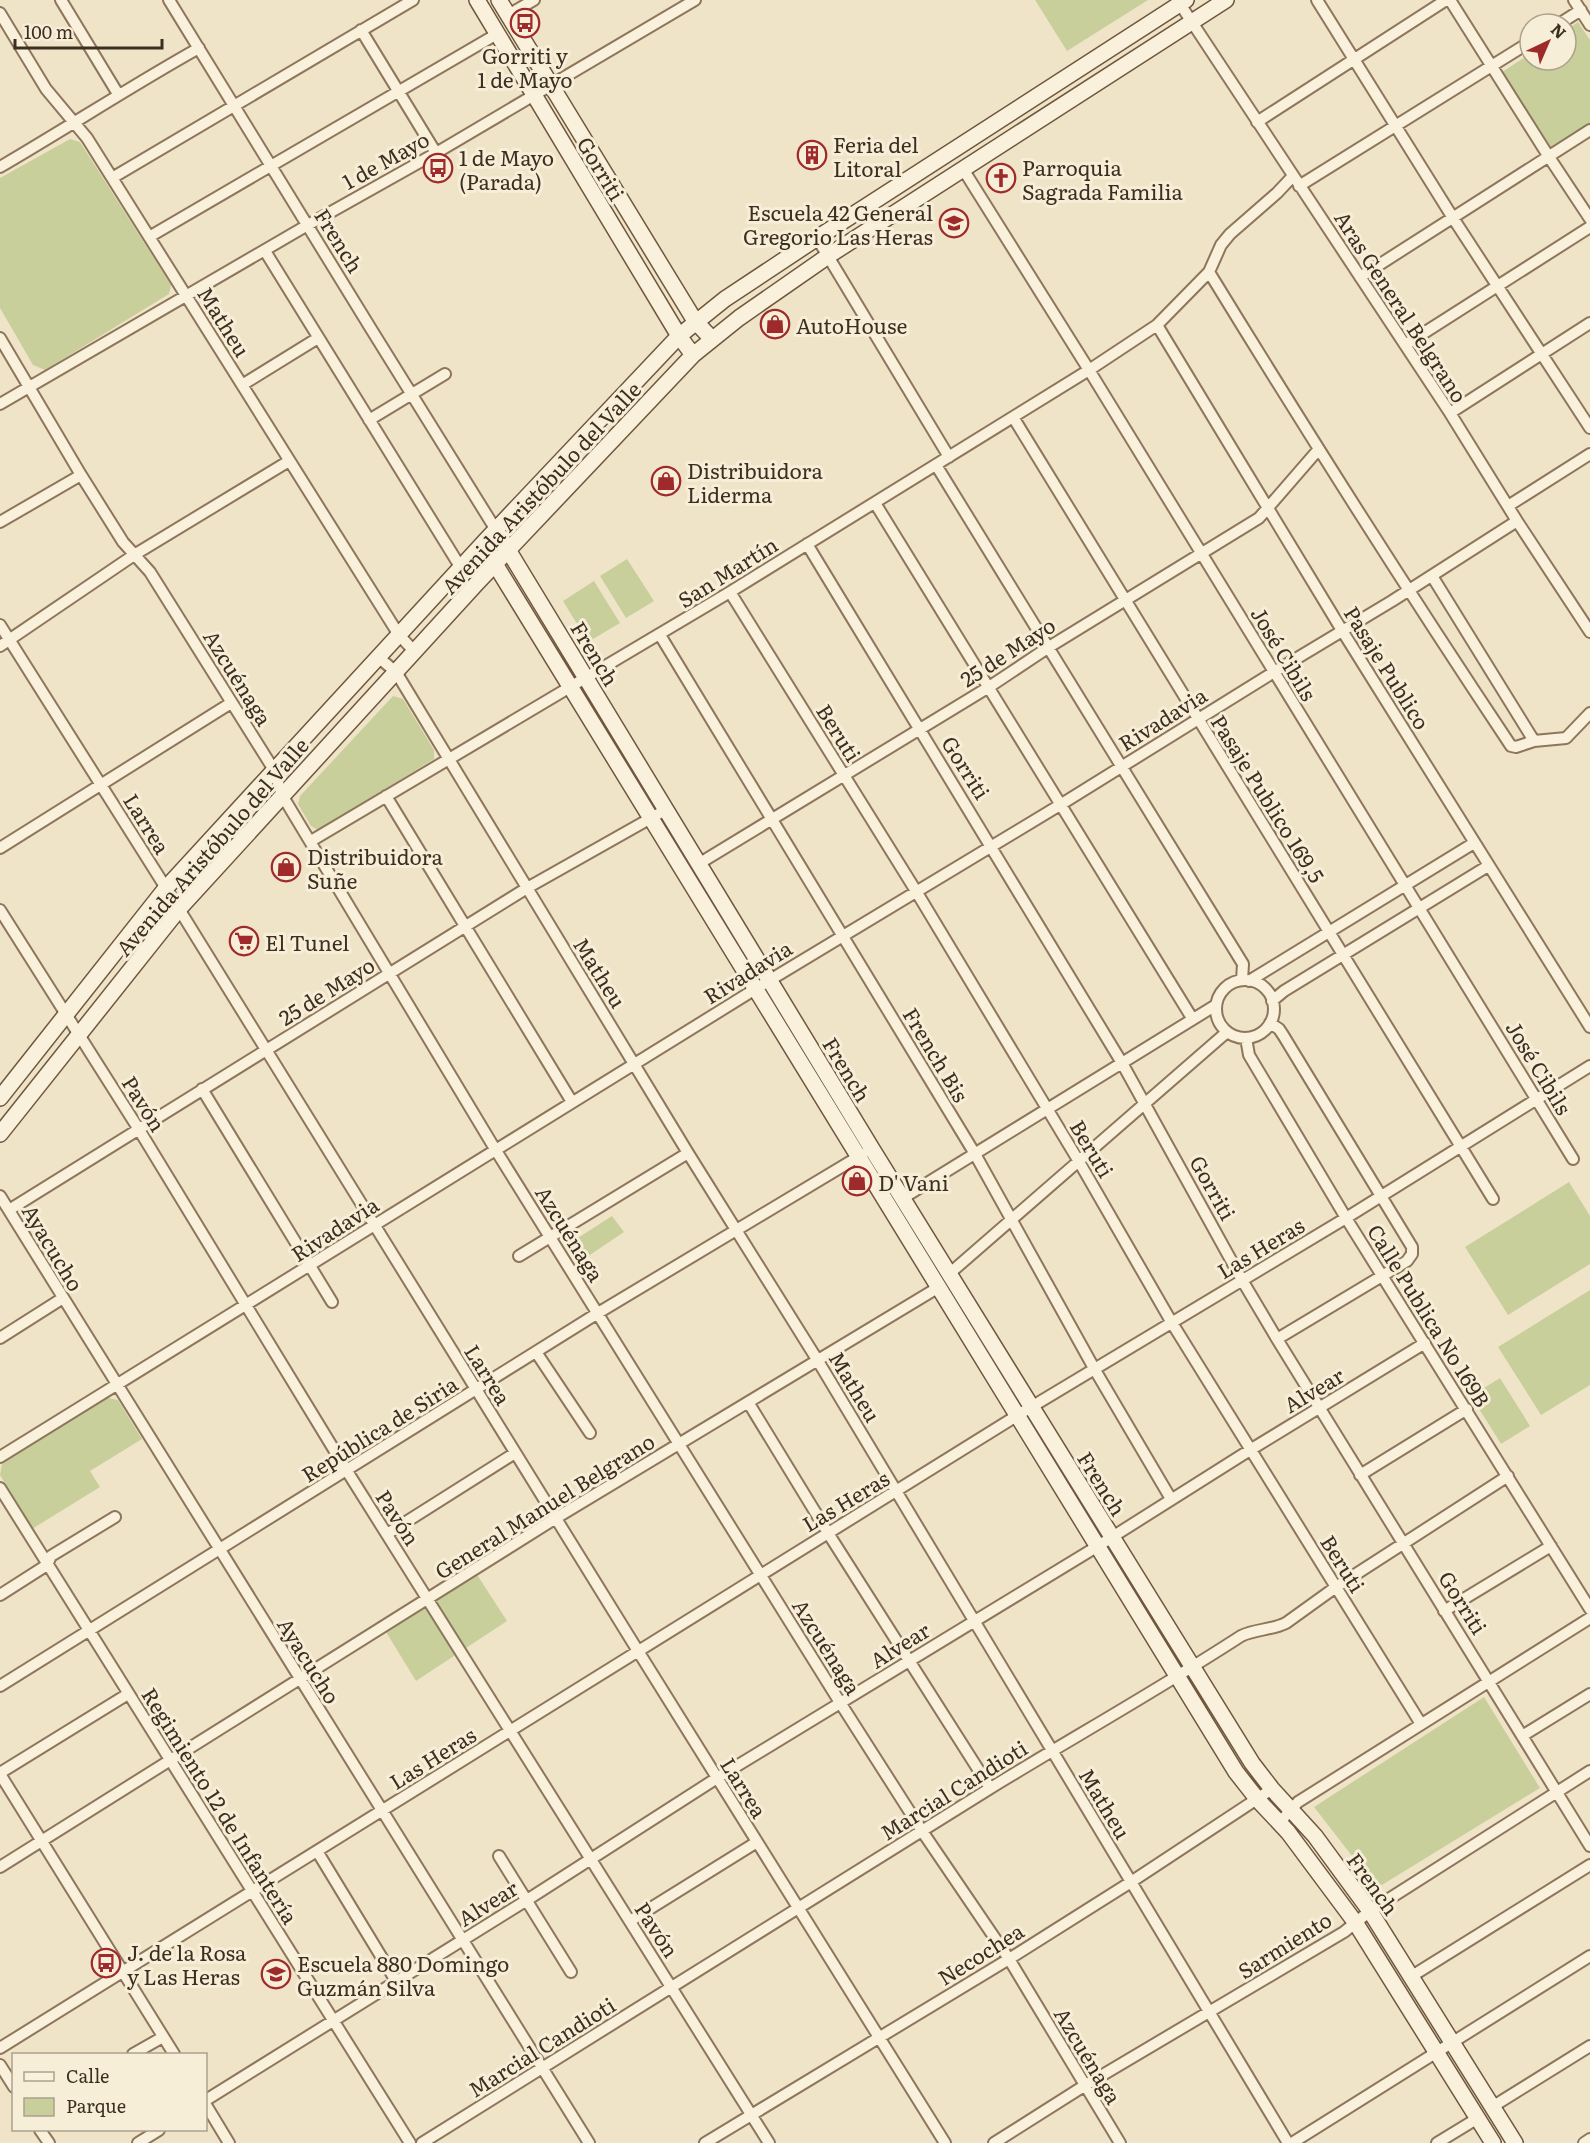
<svg xmlns="http://www.w3.org/2000/svg" width="1590" height="2143" viewBox="0 0 1590 2143" font-family="Literata,serif">
	<style>
		.green { fill: #c9cf9b }
		.lines { fill: none; stroke-linecap: round; stroke-linejoin: round }
		.minor-casing { stroke: #8d765c; stroke-width: 14 }
		.secondary-casing { stroke: #6f573f; stroke-width: 18 }
		.minor { stroke: #faf1dc; stroke-width: 10 }
		.secondary { stroke: #faf1dc; stroke-width: 15 }
		.labels { text-anchor: middle; dominant-baseline: central; stroke-width: 6; stroke-linejoin: round; paint-order: stroke }
		.poi-label { font-size: 21px; fill: #3d2e20; stroke: #f7eed8; text-anchor: start }
		.street-label { font-size: 21px; fill: #3d2e20; stroke: #f7eed8 }
	</style>
	<rect width="100%" height="100%" fill="#f0e4c8"/>
	<path class="green" d="M1035 0H1148L1067 51Z
		M1578 22 1590 40V126L1553 150 1502 72 1530 54V60H1566V30Z
		M70 139 80 142 171 285 169 294 45 370 33 365 0 308V178Z
		M627 559 654 601 626 618 600 576Z
		M594 581 620 623 588 642 563 601Z
		M393 696 403 699 434 750V759L318 830 311 826 298 804 300 796Z
		M1569 1182 1590 1216V1264L1508 1315 1465 1247Z
		M612 1216 624 1232 581 1261 570 1243Z
		M1590 1290V1385L1541 1415 1498 1347Z
		M1500 1378 1530 1426 1501 1444 1471 1396Z
		M108 1398 118 1400 142 1439 90 1471 100 1487 32 1529 0 1475 2 1464Z
		M474 1570 507 1621 416 1681 383 1627Z
		M1484 1697 1540 1788 1377 1888 1314 1807Z"/>
	<g class="lines">
		<g class="minor-casing">
			<path id="minor" d="M61 0 118 94
				M169 0C277 177 386 354 496 530
				M1317 0 1453 218 1590 428
				M1450 0 1549 157 1590 219
				M1574 0 1590 25
				M1180 4 1450 413 1517 521 1590 632
				M0 13 46 89 87 138 399 635 414 651
				M508 15 534 0
				M1559 24 1581 10
				M361 30 436 153
				M1257 122 1446 0
				M0 167C67 128 131 86 199 48
				M963 169 1089 370 1573 1159
				M112 178 413 0
				M1299 186 1530 42
				M149 237 497 34
				M817 238 949 457
				M265 251 461 568
				M1209 272C1307 432 1407 590 1511 746L1516 747 1534 741 1566 738 1590 713
				M1360 277 1590 130
				M1157 325 1343 632 1590 1027
				M0 338 81 475 123 542 150 572 274 770 282 795 495 1149 841 1704 922 1831 1009 1959 1120 2143
				M1405 345 1590 227
				M242 385 318 338
				M0 404 306 226 436 153 695 0
				M1450 413 1590 323
				M1013 417 1493 1199
				M369 420 445 374
				M936 465 1243 964 1242 980
				M875 503 1192 1018
				M1508 506 1590 454
				M0 522 81 475
				M807 544 1122 1063 1242 1280 1277 1339 1590 1846
				M1432 576 1534 741
				M730 592 916 891 1078 1160 1172 1323 1421 1724
				M0 625 166 888 638 1651 945 2143
				M660 635 975 1154 1095 1370 1171 1499
				M0 646 134 555 289 461
				M378 657 396 672 688 1153 818 1361 1288 2143
				M386 796 572 1102
				M311 841 730 592 1089 370 1157 325 1209 272 1221 245 1230 234 1277 193 1293 176
				M0 848 231 703
				M700 863 989 687 1049 647 1259 518 1318 450
				M0 910 138 1128 347 1471 769 2143
				M1216 1009a29 29 0 1 1 58 0a29 29 0 1 1-58 0Z
				M1249 981 1474 843
				M1272 1001 1284 991 1488 866
				M1270 1023 1279 1029 1283 1035 1412 1247V1254L1407 1261 1277 1339
				M1246 1038 1249 1055 1346 1218 1590 1609
				M202 1089 332 1302
				M0 1196 589 2143
				M903 1198 1216 1005
				M9 1210 527 888 667 809
				M519 1256 688 1153
				M949 1274 1227 1032
				M0 1338 63 1298
				M536 1352 590 1433
				M748 1402 828 1533 990 1788
				M0 1457 770 980 1060 805 1274 672 1392 601 1517 521
				M1360 1475 1467 1409
				M0 1488 410 2143
				M387 1534 515 1453
				M0 1595 47 1565 51 1556 115 1517
				M1444 1611 1551 1546
				M0 1686 598 1313 863 1154
				M1522 1736 1590 1694
				M0 1773 128 1694
				M0 1774 174 2054
				M1280 1822 1298 1802 1590 1618
				M317 1851 396 1981
				M499 1856 571 1972
				M0 1867 556 1518 939 1287
				M630 1921 757 1842
				M1412 1976 1590 1865
				M0 2048 1018 1415 1346 1218 1590 1066
				M133 2054 163 2037
				M0 2065 14 2087
				M206 2100 527 1900 717 1778 1098 1546 1250 1450 1425 1343
				M206 2105 229 2143
				M1492 2107 1590 2046
				M40 2130 49 2143
				M138 2143 159 2130
				M422 2143C611 2025 799 1907 989 1789 1072 1738 1158 1690 1241 1636 1255 1629 1272 1630 1286 1623L1336 1587 1508 1476
				M705 2143 1009 1959 1131 1882 1272 1789
				M994 2143 1084 2086 1344 1932 1370 1911 1590 1771
				M1292 2143 1590 1956
				M1437 2143 1478 2118
				M1584 2143 1590 2139"/>
		</g>
		<g class="secondary-casing">
			<path id="secondary" d="M477 0 679 336 693 355
				M499 0 695 321 712 339
				M496 530 872 1149 1252 1763 1272 1789 1315 1836 1370 1911 1515 2143
				M479 548 495 564 1236 1772 1258 1800 1288 1832 1355 1922 1493 2143
				M0 1098 166 888 486 540 679 336 725 299 817 238 1186 0
				M0 1134 179 909 477 583 693 355 739 318 828 256 1226 0"/>
		</g>
		<use href="#minor" class="minor"/>
		<use href="#secondary" class="secondary"/>
	</g>
	<defs>
		<g id="bus-ring" transform="scale(1.5)"><circle r="9.5" fill="#f7eed8" stroke="#9e2a2b" stroke-width="1.5"/><path d="M-5-6H5V4H4V6H2V4H-2V6H-4V4H-5ZM-3.5-4V0h7V-4ZM-3.5 1.2v1.5H-2V1.2ZM2 1.2v1.5H3.5V1.2Z" fill="#9e2a2b"/></g>
		<g id="building-ring" transform="scale(1.5)"><circle r="9.5" fill="#f7eed8" stroke="#9e2a2b" stroke-width="1.5"/><path d="M-4-6H4V6H1V3H-1V6H-4ZM-2.5-4.3h1.7v1.8h-1.7ZM.8-4.3h1.7v1.8H.8ZM-2.5-1h1.7V.8h-1.7ZM.8-1h1.7V.8H.8Z" fill="#9e2a2b"/></g>
		<g id="church-ring" transform="scale(1.5)"><circle r="9.5" fill="#f7eed8" stroke="#9e2a2b" stroke-width="1.5"/><path d="M-1.2-6h2.4v3.5h3.3v2.4h-3.3V6h-2.4V-.1h-3.3v-2.4h3.3Z" fill="#9e2a2b"/></g>
		<g id="school-ring" transform="scale(1.5)"><circle r="9.5" fill="#f7eed8" stroke="#9e2a2b" stroke-width="1.5"/><path d="M0-5L7-2L0 1L-7-2ZM-4 1L0 2.5L4 1V4Q0 6-4 4Z" fill="#9e2a2b"/></g>
		<g id="shop-ring" transform="scale(1.5)"><circle r="9.5" fill="#f7eed8" stroke="#9e2a2b" stroke-width="1.5"/><path d="M-5-2.5h2.3a2.7 3.5 0 0 1 5.4 0H5L5.5 6h-11ZM-1.5-2.5h3a1.5 2.3 0 0 0-3 0Z" fill="#9e2a2b"/></g>
		<g id="supermarket-ring" transform="scale(1.5)"><circle r="9.5" fill="#f7eed8" stroke="#9e2a2b" stroke-width="1.5"/><path d="M-6-5.5h2.5l.6 2H6L4.5 2H-2.5L-4.4-4H-6ZM-1.5 3.2a1.3 1.3 0 1 0 .1 0ZM3 3.2a1.3 1.3 0 1 0 .1 0Z" fill="#9e2a2b"/></g>
	</defs>
	<g fill-rule="evenodd">
		<use href="#bus-ring" x="525" y="23"/>
		<use href="#building-ring" x="812" y="155"/>
		<use href="#bus-ring" x="438" y="168"/>
		<use href="#church-ring" x="1001" y="178"/>
		<use href="#school-ring" x="954" y="223"/>
		<use href="#shop-ring" x="775" y="324"/>
		<use href="#shop-ring" x="666" y="481"/>
		<use href="#shop-ring" x="286" y="867"/>
		<use href="#supermarket-ring" x="244" y="941"/>
		<use href="#shop-ring" x="857" y="1181"/>
		<use href="#bus-ring" x="106" y="1963"/>
		<use href="#school-ring" x="276" y="1974"/>
	</g>
	<g class="labels">
		<g class="poi-label">
			<text x="525" y="54" text-anchor="middle">Gorriti y<tspan x="525" dy="24">1 de Mayo</tspan></text>
			<text x="833" y="143">Feria del<tspan x="833" dy="24">Litoral</tspan></text>
			<text x="459" y="156">1 de Mayo<tspan x="459" dy="24">(Parada)</tspan></text>
			<text x="1022" y="166">Parroquia<tspan x="1022" dy="24">Sagrada Familia</tspan></text>
			<text x="933" y="211" text-anchor="end">Escuela 42 General<tspan x="933" dy="24">Gregorio Las Heras</tspan></text>
			<text x="796" y="324">AutoHouse</text>
			<text x="687" y="469">Distribuidora<tspan x="687" dy="24">Liderma</tspan></text>
			<text x="307" y="855">Distribuidora<tspan x="307" dy="24">Suñe</tspan></text>
			<text x="265" y="941">El Tunel</text>
			<text x="878" y="1181">D' Vani</text>
			<text x="127" y="1951">J. de la Rosa<tspan x="127" dy="24">y Las Heras</tspan></text>
			<text x="297" y="1962">Escuela 880 Domingo<tspan x="297" dy="24">Guzmán Silva</tspan></text>
		</g>
		<g class="street-label">
			<text transform="translate(385 159) rotate(-29)">1 de Mayo</text>
			<text transform="translate(602 168) rotate(59)">Gorriti</text>
			<text transform="translate(340 240) rotate(58)">French</text>
			<text transform="translate(1402 306) rotate(57)">Aras General Belgrano</text>
			<text transform="translate(225 321) rotate(58)">Matheu</text>
			<text transform="translate(540 487) rotate(-47)">Avenida Aristóbulo del Valle</text>
			<text transform="translate(727 571) rotate(-32)">San Martín</text>
			<text transform="translate(1007 651) rotate(-33)">25 de Mayo</text>
			<text transform="translate(596 653) rotate(59)">French</text>
			<text transform="translate(1285 653) rotate(59)">José Cibils</text>
			<text transform="translate(1388 667) rotate(58)">Pasaje Publico</text>
			<text transform="translate(239 677) rotate(58)">Azcuénaga</text>
			<text transform="translate(1162 718) rotate(-32)">Rivadavia</text>
			<text transform="translate(840 732) rotate(58)">Beruti</text>
			<text transform="translate(967 767) rotate(58)">Gorriti</text>
			<text transform="translate(1269 798) rotate(58)">Pasaje Publico 169,5</text>
			<text transform="translate(148 823) rotate(58)">Larrea</text>
			<text transform="translate(211 846) rotate(-49)">Avenida Aristóbulo del Valle</text>
			<text transform="translate(747 971) rotate(-32)">Rivadavia</text>
			<text transform="translate(601 972) rotate(58)">Matheu</text>
			<text transform="translate(326 990) rotate(-32)">25 de Mayo</text>
			<text transform="translate(937 1054) rotate(59)">French Bis</text>
			<text transform="translate(1540 1067) rotate(59)">José Cibils</text>
			<text transform="translate(848 1069) rotate(59)">French</text>
			<text transform="translate(145 1103) rotate(58)">Pavón</text>
			<text transform="translate(1093 1148) rotate(59)">Beruti</text>
			<text transform="translate(1214 1187) rotate(61)">Gorriti</text>
			<text transform="translate(334 1228) rotate(-33)">Rivadavia</text>
			<text transform="translate(571 1233) rotate(58)">Azcuénaga</text>
			<text transform="translate(54 1247) rotate(59)">Ayacucho</text>
			<text transform="translate(1260 1247) rotate(-31)">Las Heras</text>
			<text transform="translate(1430 1315) rotate(58)">Calle Publica No 169B</text>
			<text transform="translate(489 1374) rotate(58)">Larrea</text>
			<text transform="translate(856 1386) rotate(59)">Matheu</text>
			<text transform="translate(1313 1389) rotate(-31)">Alvear</text>
			<text transform="translate(379 1428) rotate(-32)">República de Siria</text>
			<text transform="translate(1103 1483) rotate(58)">French</text>
			<text transform="translate(845 1500) rotate(-31)">Las Heras</text>
			<text transform="translate(544 1505) rotate(-32)">General Manuel Belgrano</text>
			<text transform="translate(399 1517) rotate(57)">Pavón</text>
			<text transform="translate(1344 1563) rotate(58)">Beruti</text>
			<text transform="translate(1464 1602) rotate(58)">Gorriti</text>
			<text transform="translate(899 1644) rotate(-32)">Alvear</text>
			<text transform="translate(828 1646) rotate(58)">Azcuénaga</text>
			<text transform="translate(310 1660) rotate(58)">Ayacucho</text>
			<text transform="translate(432 1757) rotate(-32)">Las Heras</text>
			<text transform="translate(745 1787) rotate(58)">Larrea</text>
			<text transform="translate(953 1789) rotate(-32)">Marcial Candioti</text>
			<text transform="translate(1106 1803) rotate(59)">Matheu</text>
			<text transform="translate(221 1805) rotate(58)">Regimiento 12 de Infantería</text>
			<text transform="translate(1374 1883) rotate(54)">French</text>
			<text transform="translate(487 1902) rotate(-32)">Alvear</text>
			<text transform="translate(658 1929) rotate(57)">Pavón</text>
			<text transform="translate(1284 1944) rotate(-32)">Sarmiento</text>
			<text transform="translate(980 1953) rotate(-32)">Necochea</text>
			<text transform="translate(541 2046) rotate(-32)">Marcial Candioti</text>
			<text transform="translate(1089 2055) rotate(59)">Azcuénaga</text>
		</g>
	</g>
	<rect x="12" y="2053" width="195" height="78" fill="#f7eed8" stroke="#ada18e" stroke-width="1.5"/>
	<rect x="24" y="2072" width="30" height="9" fill="#faf1dc" stroke="#ada18e" stroke-width="1.5"/>
	<text x="66" y="2083" font-size="18" fill="#3d2e20">Calle</text>
	<rect x="24" y="2098" width="30" height="18" fill="#c9cf9b" stroke="#ada18e" stroke-width="1.5"/>
	<text x="66" y="2113" font-size="18" fill="#3d2e20">Parque</text>
	<g transform="translate(1548 42) rotate(44)"><circle r="28" fill="#f7eed8" stroke="#ada18e" stroke-width="1.5"/>
	<path d="M0-4.5L10 22L0 15L-10 22Z" fill="#9e2a2b"/>
	<text y="-9" font-size="16" font-weight="bold" text-anchor="middle" fill="#3d2e20">N</text>
	</g>
	<path d="M15 39v9h147v-9" fill="none" stroke="#3d2e20" stroke-width="3"/>
	<text x="24" y="39" font-size="18" fill="#3d2e20" stroke="#f7eed8" stroke-width="4.5" paint-order="stroke">100 m</text>
</svg>
